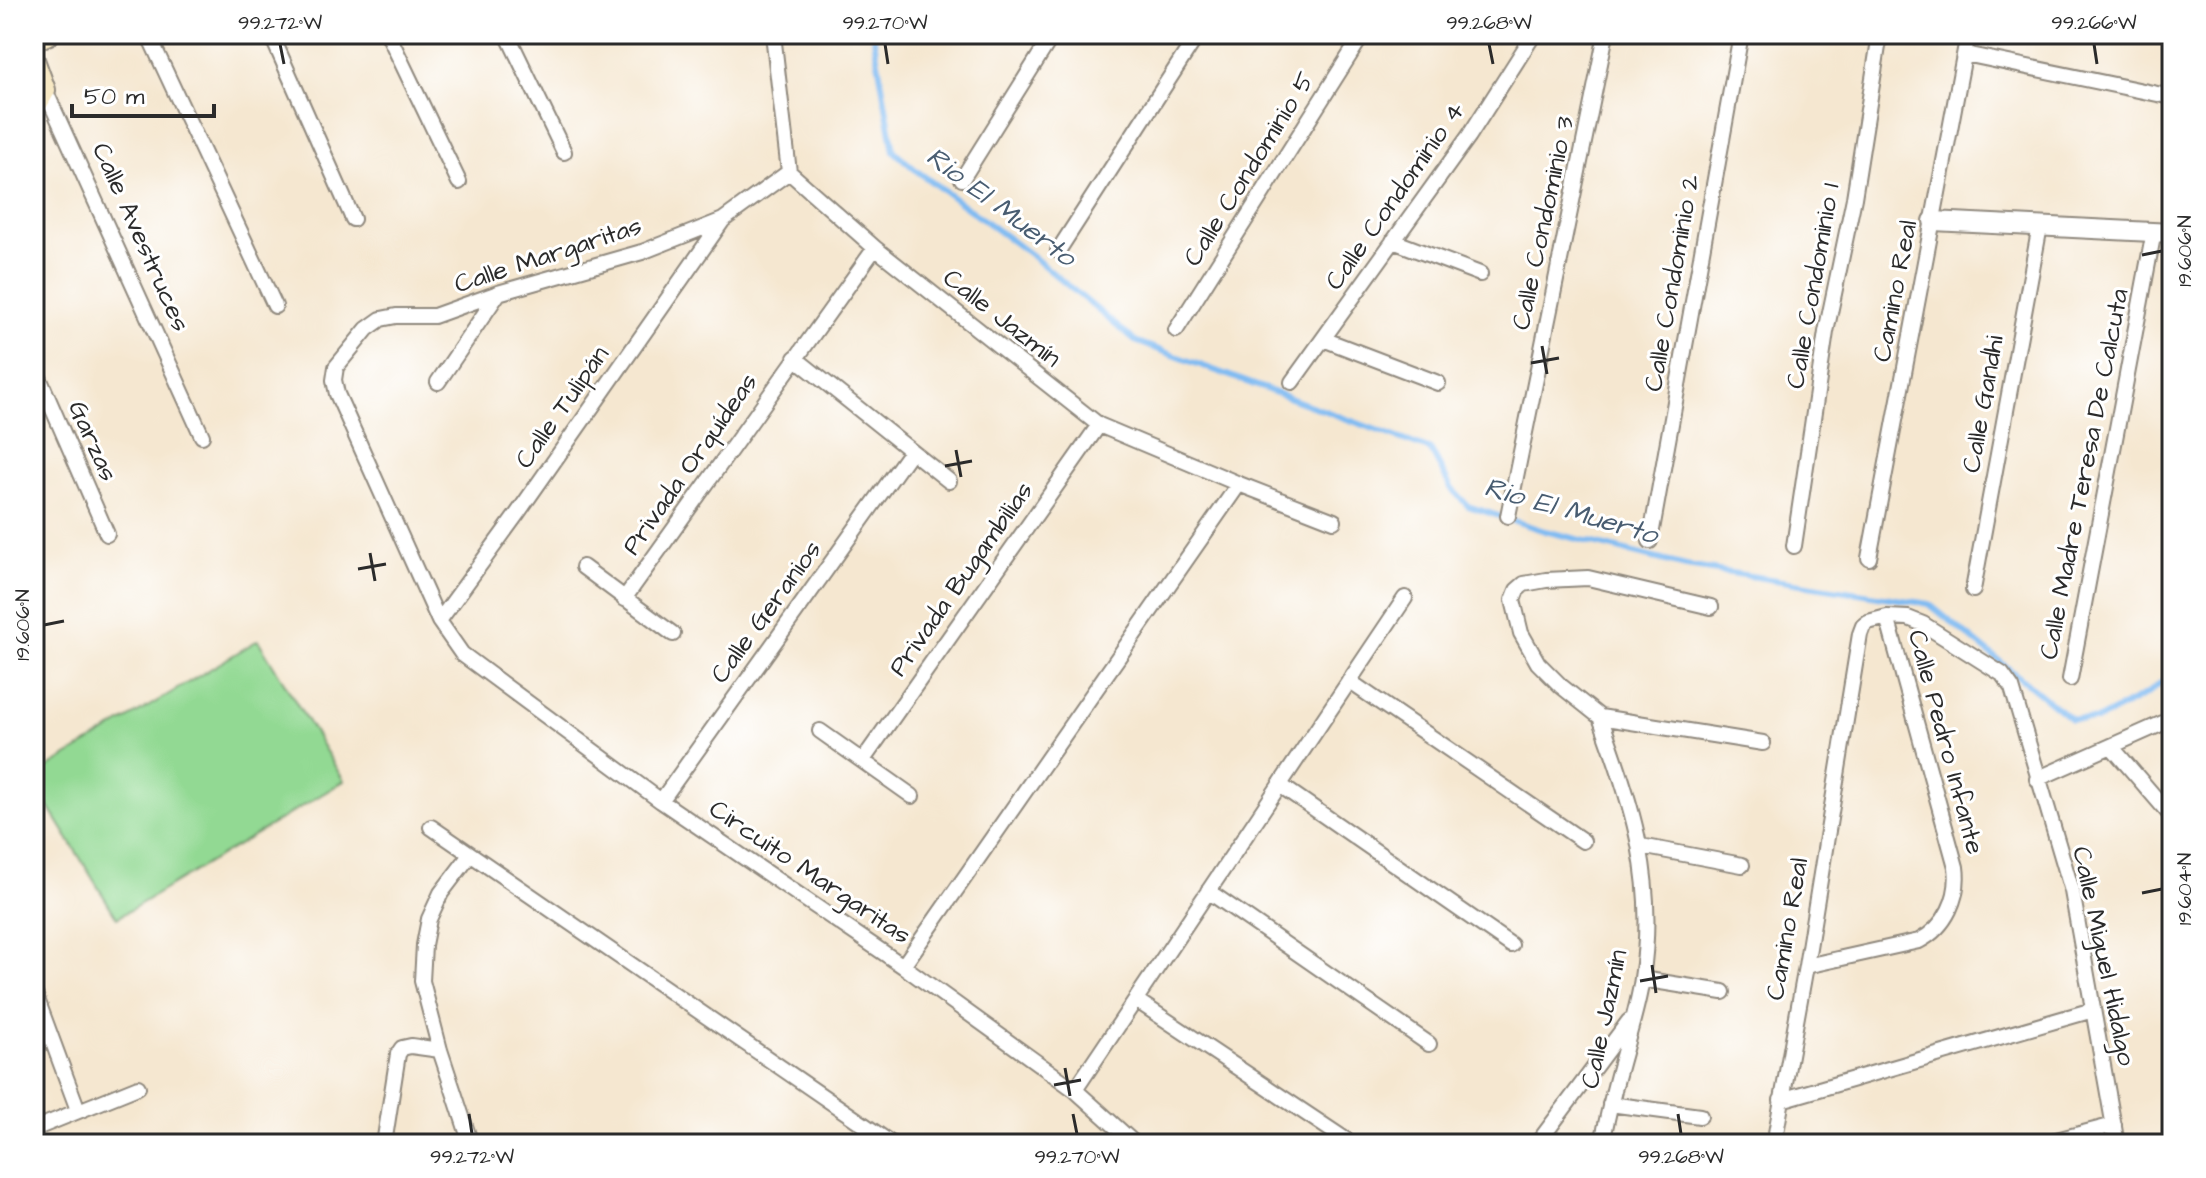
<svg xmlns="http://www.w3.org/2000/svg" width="2206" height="1178" viewBox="0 0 2206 1178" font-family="'Architects Daughter',sans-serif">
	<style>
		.green { fill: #92d993; stroke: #5e825f; stroke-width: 2 }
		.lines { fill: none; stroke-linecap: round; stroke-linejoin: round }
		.stream { stroke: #80bbf2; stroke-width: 6 }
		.minor-casing { stroke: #90897e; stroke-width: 18 }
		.tertiary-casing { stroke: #90897e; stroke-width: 22 }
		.secondary-casing { stroke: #90897e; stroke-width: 24 }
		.minor { stroke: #fff; stroke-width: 14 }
		.tertiary { stroke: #fff; stroke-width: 18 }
		.secondary { stroke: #f7e8c3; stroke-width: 20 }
		.ticks { fill: none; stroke: #2b2b2b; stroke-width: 3 }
		.labels { text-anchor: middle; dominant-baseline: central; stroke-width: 6; stroke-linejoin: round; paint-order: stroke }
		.street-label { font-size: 26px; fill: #2b2b2b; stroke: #fff }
		.water-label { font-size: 28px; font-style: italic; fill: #495d71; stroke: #fff }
		.neatline { fill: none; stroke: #2b2b2b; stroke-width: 3 }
		.ticks-label { font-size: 20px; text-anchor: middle; fill: #2b2b2b }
	</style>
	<rect width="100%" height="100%" fill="#fff"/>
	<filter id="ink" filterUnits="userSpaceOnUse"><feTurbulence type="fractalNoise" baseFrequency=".0125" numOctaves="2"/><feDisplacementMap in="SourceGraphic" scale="16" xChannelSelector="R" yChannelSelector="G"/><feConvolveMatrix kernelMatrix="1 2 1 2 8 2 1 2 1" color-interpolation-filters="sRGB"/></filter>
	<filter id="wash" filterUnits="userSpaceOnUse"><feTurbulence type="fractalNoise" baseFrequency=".006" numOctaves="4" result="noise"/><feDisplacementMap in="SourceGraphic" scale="32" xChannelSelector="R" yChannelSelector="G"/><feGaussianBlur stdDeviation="1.8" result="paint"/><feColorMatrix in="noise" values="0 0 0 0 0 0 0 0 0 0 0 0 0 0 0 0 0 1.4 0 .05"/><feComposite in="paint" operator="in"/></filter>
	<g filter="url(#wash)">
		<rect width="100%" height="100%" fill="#f5e7d0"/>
		<path class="green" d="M258 640 344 781 117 918 34 783V776Z"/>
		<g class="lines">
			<path class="stream" d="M873 34 894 151 917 171 1031 255 1135 341 1431 450 1451 488 1468 506 1545 531 1686 566 1929 604 2071 719 2097 720 2147 694 2172 673"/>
		</g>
	</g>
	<g filter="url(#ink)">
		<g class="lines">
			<g class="minor-casing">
				<path id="minor" d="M148 34 275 306
					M271 34 353 219
					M388 34 459 182
					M507 34 564 152
					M773 34 789 172 875 248 1099 425 1239 484 1334 521
					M1965 54 2172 97
					M45 90 202 436
					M789 172 723 220 642 252 498 293 434 316H396L381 319 367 329 336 367 334 380 337 394 439 621 462 654 661 801 903 966 1075 1090 1135 1144
					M962 179 1053 34
					M1393 241 1480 274
					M1058 251 1198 34
					M1176 330 1363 34
					M1323 339 1438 383
					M795 358 949 481
					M34 366 107 534
					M438 382 498 294
					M1292 382 1469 136 1534 34
					M1508 516 1606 34
					M1650 541 1741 34
					M1794 546 1826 332 1854 198 1880 34
					M1869 558 1968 34
					M583 567 673 634
					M1973 590 2040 226
					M624 599 875 248
					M1711 607 1588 578 1546 580 1524 584 1517 590 1513 600 1521 633 1538 663 1561 686 1600 717 1763 743
					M439 621 517 514 723 220
					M2070 679 2154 231
					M1349 681 1583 841
					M1600 717C1633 806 1657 882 1642 978 1639 1002 1631 1026 1625 1049 1616 1081 1608 1112 1602 1144
					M820 731 912 796
					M2111 746 2172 817
					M863 760 1099 425
					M2037 779 2172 719
					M1280 785 1511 945
					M661 801 911 451
					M431 827 892 1144
					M1641 846 1742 865
					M470 855 441 893 429 919 424 945 422 981 440 1050 471 1144
					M1208 891 1429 1044
					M903 966 1239 484
					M1806 966 1919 941C1946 927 1960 897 1956 867L1887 617
					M1642 979 1723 992
					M34 991 78 1110
					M1136 1000 1352 1144
					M1075 1090 1405 598
					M1781 1100 2093 1010
					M1610 1104 1700 1116
					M34 1129 138 1087
					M384 1144 398 1054 402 1048 411 1046 440 1050
					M1537 1144 1629 1021
					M1774 1144 1806 966 1860 634 1863 626 1868 622 1887 617 1908 618 1923 624 2002 674 2012 688 2072 891 2117 1144
					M2041 1144 2114 1125"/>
			</g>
			<g class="tertiary-casing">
				<path id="tertiary" d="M1933 221 2172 233"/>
			</g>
			<g class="secondary-casing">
				<path id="secondary" d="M34 40 49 34
					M34 60 45 90 34 109"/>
			</g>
			<use href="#minor" class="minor"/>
			<use href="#tertiary" class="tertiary"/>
			<use href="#secondary" class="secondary"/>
		</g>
	</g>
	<path class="ticks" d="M280 44 284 64M885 44 888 64M1489 44 1493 64M2094 44 2097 64M2142 255 2162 251M1542 346 1547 374M1531 363 1559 358M956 450 961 477M945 466 972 461M370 553 375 581M358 569 386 564M44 625 64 621M2142 893 2162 889M1652 965 1656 993M1640 981 1668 976M1065 1068 1070 1096M1054 1085 1081 1080M469 1114 472 1134M1073 1114 1077 1134M1678 1114 1681 1134"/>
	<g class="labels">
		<g class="street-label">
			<text transform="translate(1249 169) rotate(-58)">Calle Condominio 5</text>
			<text transform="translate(1395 196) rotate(-55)">Calle Condominio 4</text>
			<text transform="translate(1543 223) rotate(-78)">Calle Condominio 3</text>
			<text transform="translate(141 237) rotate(66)">Calle Avestruces</text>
			<text transform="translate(548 255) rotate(-18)">Calle Margaritas</text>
			<text transform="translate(1672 283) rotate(-80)">Calle Condominio 2</text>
			<text transform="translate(1813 286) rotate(-80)">Calle Condominio 1</text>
			<text transform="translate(1895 291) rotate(-79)">Camino Real</text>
			<text transform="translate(1002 318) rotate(38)">Calle Jazmín</text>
			<text transform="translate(1983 404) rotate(-80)">Calle Gandhi</text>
			<text transform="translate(562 407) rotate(-55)">Calle Tulipán</text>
			<text transform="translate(93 441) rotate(66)">Garzas</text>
			<text transform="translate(690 464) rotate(-55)">Privada Orquídeas</text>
			<text transform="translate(2084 474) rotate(-79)">Calle Madre Teresa De Calcuta</text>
			<text transform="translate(961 579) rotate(-55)">Privada Bugambilias</text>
			<text transform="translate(766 612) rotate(-54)">Calle Geranios</text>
			<text transform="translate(1946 742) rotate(75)">Calle Pedro Infante</text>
			<text transform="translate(810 872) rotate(34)">Circuito Margaritas</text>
			<text transform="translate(1787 929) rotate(-80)">Camino Real</text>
			<text transform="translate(2104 956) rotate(78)">Calle Miguel Hidalgo</text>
			<text transform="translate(1604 1019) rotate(-78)">Calle Jazmín</text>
		</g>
		<g class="water-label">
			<text transform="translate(1001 207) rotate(37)">Rio El Muerto</text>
			<text transform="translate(1571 511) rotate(16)">Rio El Muerto</text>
		</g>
	</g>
	<rect width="2206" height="1178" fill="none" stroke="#fff" stroke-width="88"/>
	<path d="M72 104v12h142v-12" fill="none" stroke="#2b2b2b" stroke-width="4"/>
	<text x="84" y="104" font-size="24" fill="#2b2b2b" stroke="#ffffff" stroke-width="6" paint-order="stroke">50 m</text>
	<rect x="44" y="44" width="2118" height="1090" class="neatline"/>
	<g class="ticks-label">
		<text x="280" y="29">99.272°W</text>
		<text x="885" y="29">99.270°W</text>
		<text x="1489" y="29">99.268°W</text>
		<text x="2094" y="29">99.266°W</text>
		<text transform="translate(2184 251) rotate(-90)" y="7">19.606°N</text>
		<text transform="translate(22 625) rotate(-90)" y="7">19.606°N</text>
		<text transform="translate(2184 889) rotate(-90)" y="7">19.604°N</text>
		<text x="472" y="1163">99.272°W</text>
		<text x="1077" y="1163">99.270°W</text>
		<text x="1681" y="1163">99.268°W</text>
	</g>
</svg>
